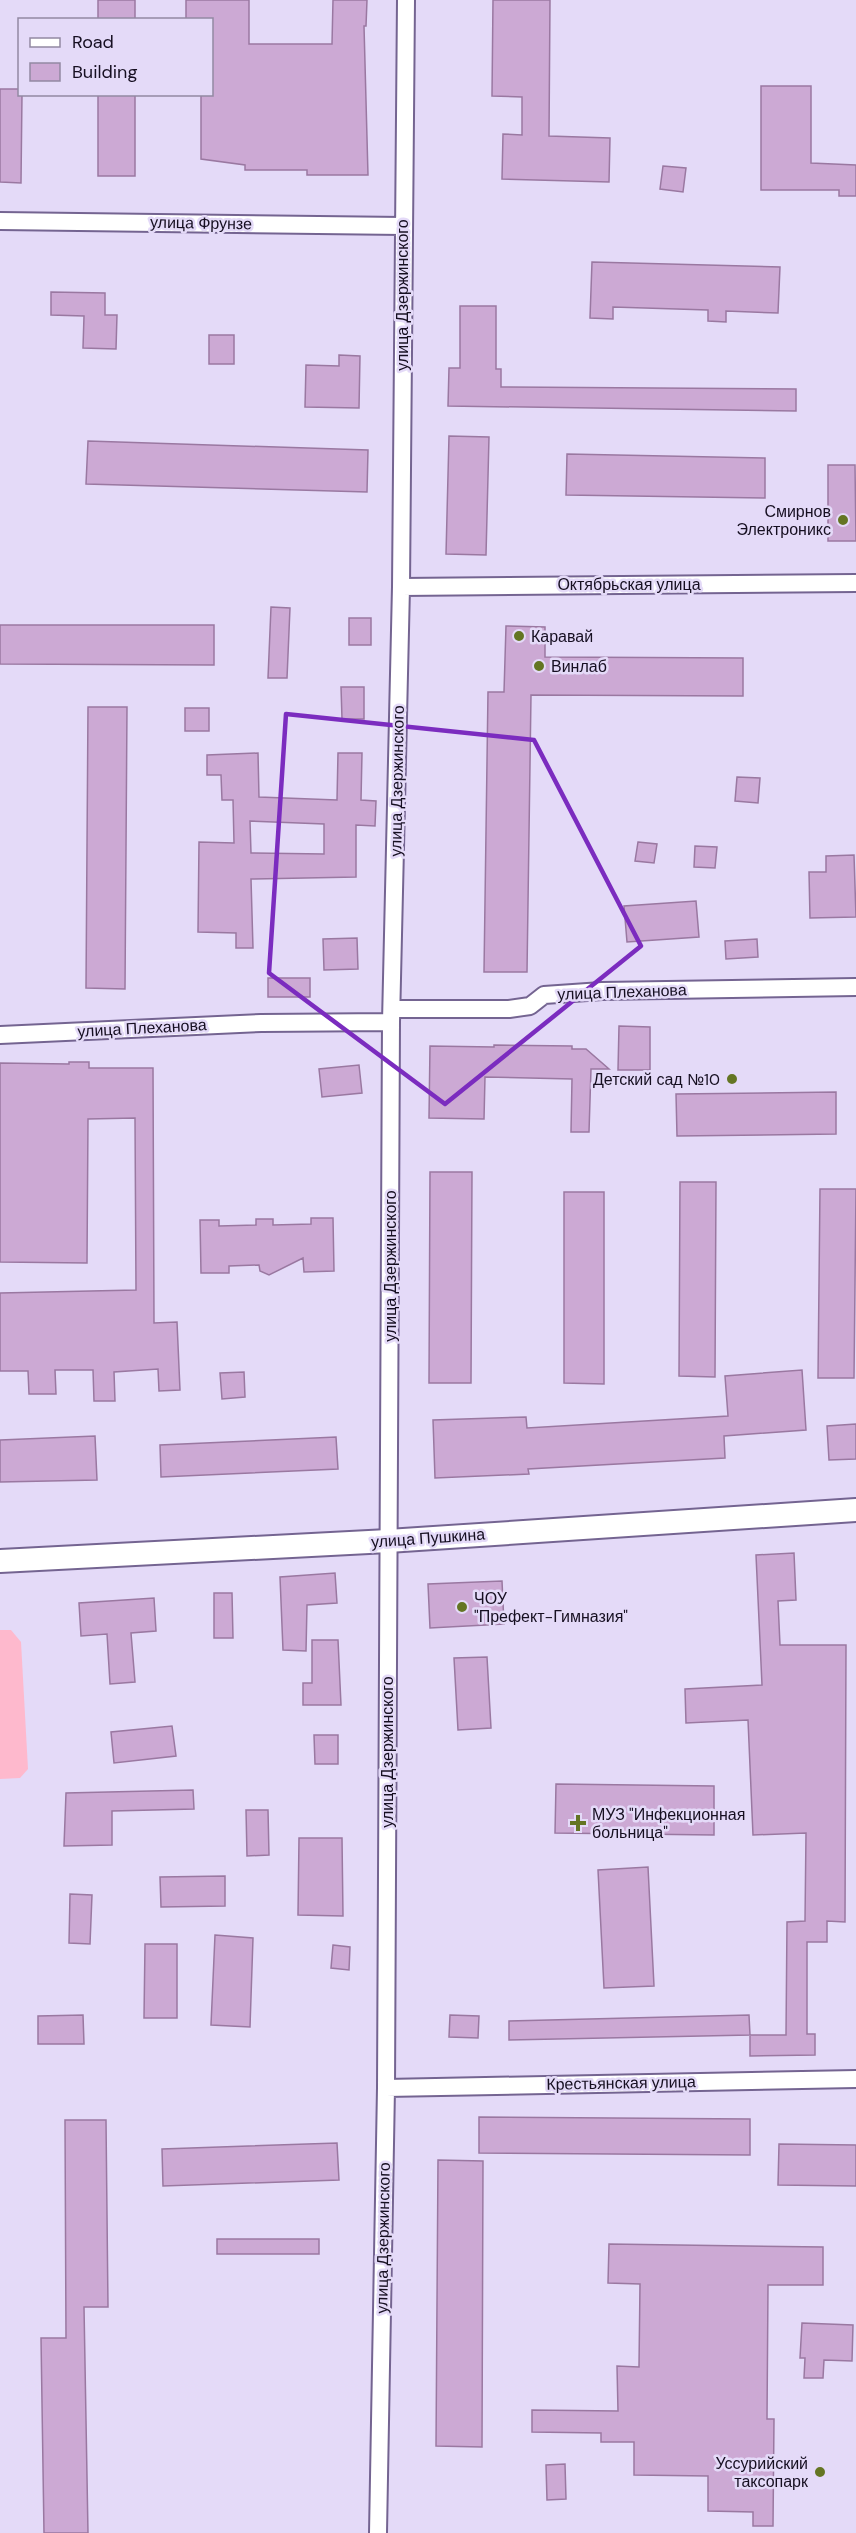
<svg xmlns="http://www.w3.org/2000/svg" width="856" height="2533" viewBox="0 0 856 2533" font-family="'DM Sans',sans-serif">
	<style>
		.green { fill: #feb9cd }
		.building { fill: #cca9d4; stroke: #9a78a1; stroke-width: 1.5; fill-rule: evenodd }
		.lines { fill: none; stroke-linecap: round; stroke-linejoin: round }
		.minor-casing { stroke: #746491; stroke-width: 20 }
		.secondary-casing { stroke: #746491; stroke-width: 26 }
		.minor { stroke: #fff; stroke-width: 16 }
		.secondary { stroke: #fff; stroke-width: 22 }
		.marked { fill: none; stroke: #7b2cbf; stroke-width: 4.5; stroke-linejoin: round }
		.poi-dot { fill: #647523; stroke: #e4daf8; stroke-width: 2 }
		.labels { text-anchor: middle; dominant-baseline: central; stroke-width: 5; stroke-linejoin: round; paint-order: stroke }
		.street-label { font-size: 16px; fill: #160f21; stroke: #e4daf8 }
		.poi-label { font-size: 16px; fill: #160f21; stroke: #e4daf8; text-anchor: start }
	</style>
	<rect width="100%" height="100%" fill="#e4daf8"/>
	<path class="green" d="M0 1630H11L21 1642 28 1769 20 1778 0 1779Z"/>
	<path class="building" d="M98 0H135V20H98Z
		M186 0H249V44H332L333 0H367L366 26H364L368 175H307V170H245V165L201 159V94H212V20H186Z
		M493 0H550L549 136 610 138 609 182 502 179 503 134 522 135V97L492 96Z
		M761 86H811V163L856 165V196H839V190H761Z
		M0 89H20V94H22L21 183 0 182Z
		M98 94H135V176H98Z
		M663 166 686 168 683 192 660 189Z
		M592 262 780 267 778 313 726 311V322L708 321V310L613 307V319L590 318Z
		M51 292 105 293V315H117L116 349 83 348 84 316 51 315Z
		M460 306H496V369H501V387L796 389V411L448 406 449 368H460Z
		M209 335H234V364H209Z
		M339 355 360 356 359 408 305 407 306 365 339 366Z
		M449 436 489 437 486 555 446 554Z
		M88 441 368 450 367 492 86 484Z
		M567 454 765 458V498L566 495Z
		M828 465H855L856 541H828Z
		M271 607 290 608 287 678H268Z
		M349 618H371V645H349Z
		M0 625H214V665L0 664Z
		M506 626 545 627V657L743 658V696L531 695 527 972H484L488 692H504Z
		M341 687H364V719H342Z
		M88 707H127L125 989 86 988Z
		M185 708H209V731H185Z
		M258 753 259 797 337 800 338 753H362L361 800 376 801 375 826 356 825V877L251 879 253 948H236V933L198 932 199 842 234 843 233 800H222L221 775H207V755ZM250 821 324 824V854L251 853Z
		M737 777 760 778 758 803 735 801Z
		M638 842 657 844 654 863 635 861Z
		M695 846 717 847 715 868 694 867Z
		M854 855 856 917 810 918 809 872H826V856Z
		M696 901 699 937 627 942 624 906Z
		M357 938 358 969 324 970 323 939Z
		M757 939 758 957 726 959 725 941Z
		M268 978H310V997H268Z
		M619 1026 650 1027V1070H618Z
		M494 1045 572 1046V1049H586L609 1069H591L589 1132H571L572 1079 485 1077 484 1119 429 1118 430 1046 494 1047Z
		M69 1062H89V1068H153L154 1323 177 1322 180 1390 159 1391 158 1369 114 1372 115 1401H94L93 1370H55L56 1394H29L28 1371H0V1293L136 1290 135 1118 88 1119 87 1263 0 1262V1063L69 1064Z
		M359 1065 362 1093 322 1097 319 1069Z
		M836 1092V1134L677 1136 676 1094Z
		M430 1172H472L471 1383H429Z
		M680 1182H716L715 1377 679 1376Z
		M820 1189H856L854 1378H818Z
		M564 1192H604V1384L564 1383Z
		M311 1218H333L334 1271 304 1272 303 1258 269 1275 260 1271 259 1265 229 1266V1273H201L200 1220H219V1226L256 1225V1219H273V1225L311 1224Z
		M802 1370 806 1430 724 1436 725 1458 528 1469 529 1474 435 1478 433 1420 526 1417 527 1428 728 1416 725 1376Z
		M244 1372 245 1397 222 1399 220 1373Z
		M856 1424V1459L829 1460 827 1426Z
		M95 1436 97 1480 0 1482V1440Z
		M336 1437 338 1469 161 1477 160 1445Z
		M794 1553 796 1600 778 1601 780 1645H846L845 1922 827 1921V1942H807V2034H815V2055L750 2056V2035H786L787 1922 805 1921 806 1833 753 1835 748 1720 686 1723 685 1689 762 1685 756 1555Z
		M335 1573 337 1603 307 1605 306 1651 283 1650 280 1577Z
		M502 1581 504 1624 430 1628 428 1584Z
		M214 1593H232L233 1638H214Z
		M154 1598 156 1631 131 1633 135 1682 110 1684 107 1634 81 1636 79 1603Z
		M312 1640H338L341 1705H303V1683H312Z
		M487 1657 491 1728 458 1730 454 1658Z
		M172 1726 176 1756 114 1763 111 1732Z
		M314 1735H338V1764H315Z
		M556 1784 714 1786V1835L555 1833Z
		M193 1790 194 1809 112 1811V1845L64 1846 66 1793Z
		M246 1810H268L269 1855 247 1856Z
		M299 1838H342L343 1916 298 1915Z
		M648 1867 654 1986 604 1988 598 1870Z
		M225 1876V1906L161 1907 160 1877Z
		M70 1894 92 1895 90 1944 69 1943Z
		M215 1935 253 1938 250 2027 211 2025Z
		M145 1944H177V2018H144Z
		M333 1945 350 1947 349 1970 331 1968Z
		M83 2015 84 2044H38V2016Z
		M450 2015 479 2016 478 2038 449 2037Z
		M749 2015 750 2035 509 2040V2021Z
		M479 2117 750 2119V2155L479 2153Z
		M65 2120H106L108 2307H84L88 2533H44L41 2338H66Z
		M337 2143 339 2180 163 2186 162 2149Z
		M779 2144 856 2145V2186L778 2185Z
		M438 2160 483 2161 482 2447 436 2446Z
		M217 2239H319V2254H217Z
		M609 2244 823 2247V2285H768L767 2419H774L773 2526H753V2512L708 2511V2476L634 2475V2442H601V2433L532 2432V2410L618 2411 617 2366 639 2367 640 2284 608 2283Z
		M802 2323 853 2325 852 2361 824 2360 823 2378H804L805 2358H800Z
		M565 2464 566 2499 547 2500 546 2465Z"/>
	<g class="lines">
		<g class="minor-casing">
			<path id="minor" d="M0 221 403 226
				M401 587 856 583
				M392 1009H509L530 1006 544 995 602 991 856 987
				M0 1035 261 1023 391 1022
				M386 2088 856 2079
				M378 2533 386 2088 391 1022 401 587 406 0"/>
		</g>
		<g class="secondary-casing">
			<path id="secondary" d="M0 1561 388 1541 856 1510"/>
		</g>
		<use href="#minor" class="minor"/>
		<use href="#secondary" class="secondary"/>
	</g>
	<path class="marked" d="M286 714 534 740 641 946 445 1104 269 973Z"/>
	<g class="poi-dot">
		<circle cx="843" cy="520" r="6"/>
		<circle cx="519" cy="636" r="6"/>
		<circle cx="539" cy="666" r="6"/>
		<circle cx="732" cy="1079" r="6"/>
		<circle cx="462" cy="1607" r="6"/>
		<path d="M575 1814h6v6h6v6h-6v6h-6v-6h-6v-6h6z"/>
		<circle cx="820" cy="2472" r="6"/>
	</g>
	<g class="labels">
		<g class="street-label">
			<text transform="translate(201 223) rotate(1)">улица Фрунзе</text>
			<text transform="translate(402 295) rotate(-90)">улица Дзержинского</text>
			<text x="629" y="584">Октябрьская улица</text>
			<text transform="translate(397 781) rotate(-89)">улица Дзержинского</text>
			<text transform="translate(622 992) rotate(-2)">улица Плеханова</text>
			<text transform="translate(142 1028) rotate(-3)">улица Плеханова</text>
			<text transform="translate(390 1266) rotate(-90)">улица Дзержинского</text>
			<text transform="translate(428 1538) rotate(-4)">улица Пушкина</text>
			<text transform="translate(387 1752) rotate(-90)">улица Дзержинского</text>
			<text transform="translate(621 2083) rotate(-1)">Крестьянская улица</text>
			<text transform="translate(383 2238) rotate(-89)">улица Дзержинского</text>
		</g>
		<g class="poi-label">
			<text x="831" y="511" text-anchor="end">Смирнов<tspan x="831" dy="18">Электроникс</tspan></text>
			<text x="531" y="636">Каравай</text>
			<text x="551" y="666">Винлаб</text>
			<text x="720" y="1079" text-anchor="end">Детский сад №10</text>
			<text x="474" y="1598">ЧОУ<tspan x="474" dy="18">"Префект-Гимназия"</tspan></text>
			<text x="592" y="1814">МУЗ "Инфекционная<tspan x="592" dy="18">больница"</tspan></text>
			<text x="808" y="2463" text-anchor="end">Уссурийский<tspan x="808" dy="18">таксопарк</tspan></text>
		</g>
	</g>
	<rect x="18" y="18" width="195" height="78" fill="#e4daf8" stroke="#9289a2" stroke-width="1.5"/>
	<rect x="30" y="38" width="30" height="9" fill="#ffffff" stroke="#9289a2" stroke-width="1.5"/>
	<text x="72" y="48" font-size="18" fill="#160f21">Road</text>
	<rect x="30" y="63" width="30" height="18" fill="#cca9d4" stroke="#9289a2" stroke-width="1.5"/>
	<text x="72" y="78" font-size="18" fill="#160f21">Building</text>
</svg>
